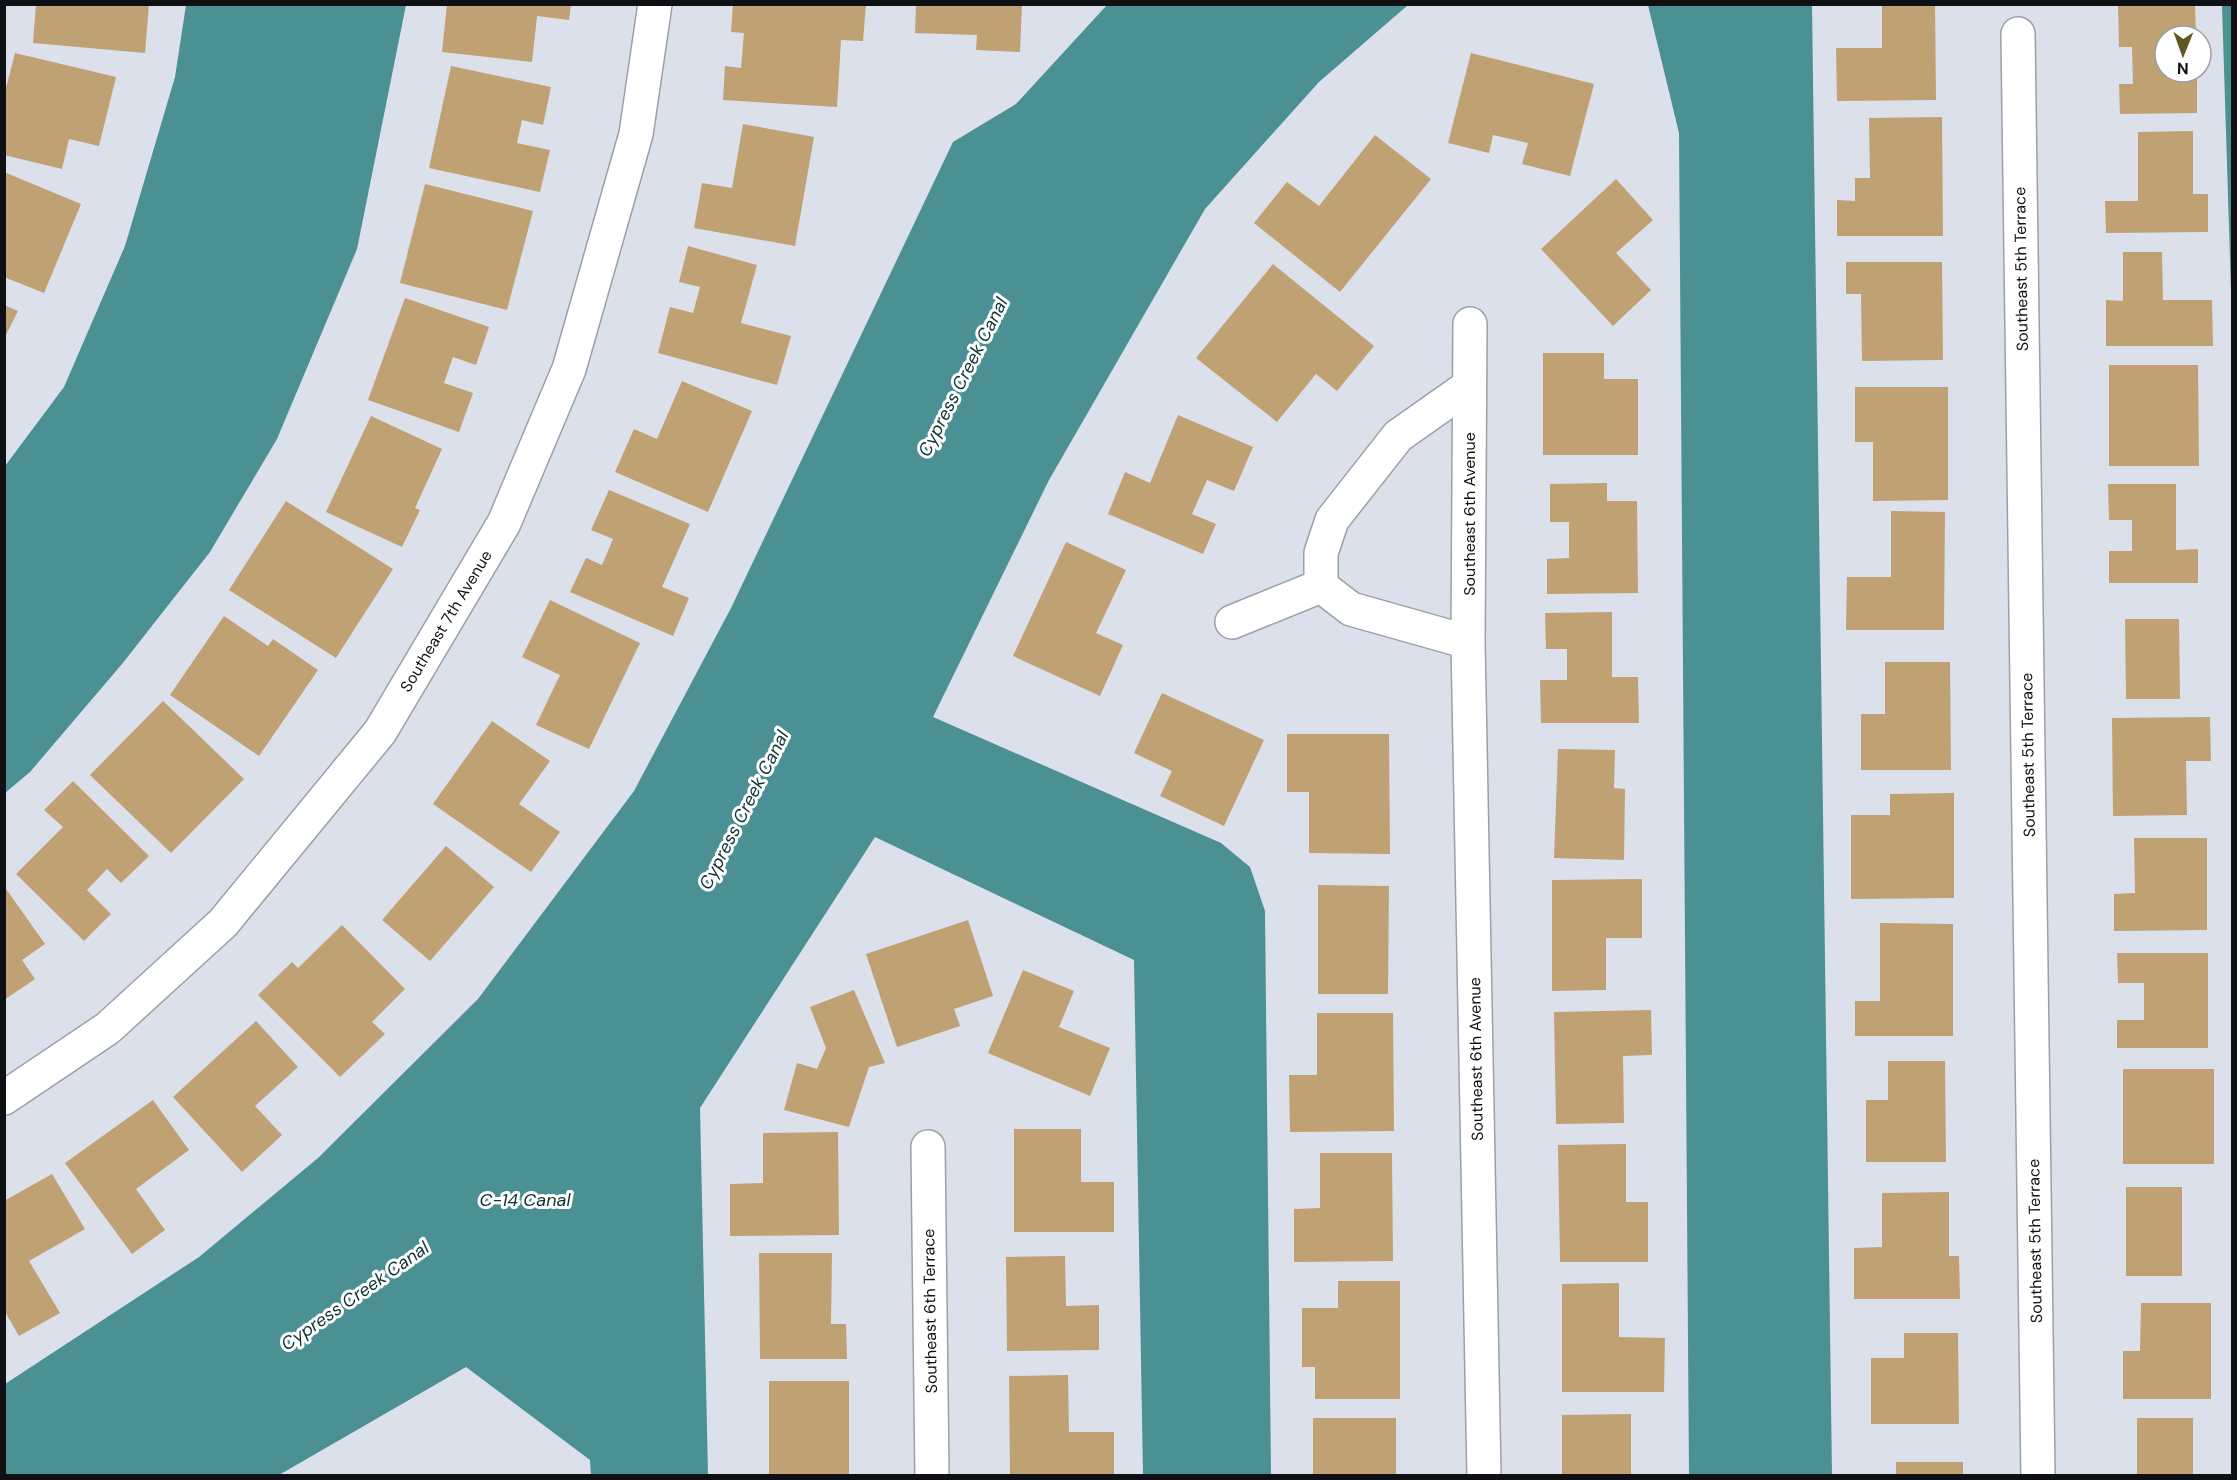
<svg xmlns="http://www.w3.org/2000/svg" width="2237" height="1480" viewBox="0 0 2237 1480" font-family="'DM Sans',sans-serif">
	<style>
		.water { fill: #4b9092 }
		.building { fill: #bfa174 }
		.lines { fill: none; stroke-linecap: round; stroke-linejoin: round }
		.street-casing { stroke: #9b9faa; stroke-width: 36 }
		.street { stroke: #fff; stroke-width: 33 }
		.labels { text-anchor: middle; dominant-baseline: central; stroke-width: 6; stroke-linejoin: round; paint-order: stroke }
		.street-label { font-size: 16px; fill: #0e1013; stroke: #fff }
		.water-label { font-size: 18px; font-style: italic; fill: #0e3233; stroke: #fff }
	</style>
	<rect width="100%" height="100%" fill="#dce0eb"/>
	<path class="water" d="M186 5H406L357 249 277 439 210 552 122 664 30 772 5 793V466L64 387 125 246 175 77Z
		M1107 5H1408L1319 82 1205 209 1049 480 933 717 1221 843 1250 867 1265 911 1271 1475H1143L1134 960 875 837 700 1108 708 1475H591L590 1460 466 1367 279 1475H5V1384L199 1257 318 1158 478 999 634 791 731 608 953 142 1016 104Z
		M1648 5H1812L1832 1475H1689L1679 133Z
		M2222 5H2232V323Z"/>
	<path class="building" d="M36 4H149L145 53 33 43Z
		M447 4H571L569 20 537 16 532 62 442 52Z
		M733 4H866L863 41 841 40 837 107 723 100 725 66 741 68 744 33 731 32Z
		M916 4H1022L1020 52 976 50 977 35 915 33Z
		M1882 4H1935L1936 100 1837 101 1836 48H1882Z
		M2118 4H2195L2196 36H2165V72H2197V113L2120 114 2119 84H2133L2132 47H2119Z
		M15 53 116 77 99 146 69 139 62 169 4 155V96Z
		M1471 53 1594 84 1570 176 1522 164 1528 143 1493 135 1489 153 1448 143Z
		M451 66 551 87 543 125 522 120 517 143 550 150 540 192 429 168Z
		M1942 117 1943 236H1837V200L1855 201V178H1870L1869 118Z
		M743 124 814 137 795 246 694 228 702 183 732 188Z
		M2193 131V194H2208V232L2106 233 2105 201H2138V132Z
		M1375 135 1431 179 1340 292 1254 223 1287 182 1319 206Z
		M4 172 81 204 44 293 4 277Z
		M1616 179 1653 220 1616 253 1651 290 1613 326 1541 249Z
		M425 184 533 211 507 310 400 283Z
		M688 246 757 265 741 323 791 336 777 385 658 353 670 307 693 313 700 287 679 282Z
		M2123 252H2162L2163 300H2212L2213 346H2106V300L2123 301Z
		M1846 262H1942L1943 360 1862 361 1861 294H1846Z
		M1273 264 1374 346 1337 391 1316 374 1277 422 1196 358Z
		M405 298 489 327 476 365 453 357 444 383 473 393 459 432 368 400Z
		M4 305 18 311 4 339Z
		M1543 353H1604V379H1638V455H1543Z
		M2109 365H2198L2199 466H2109Z
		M682 381 752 411 708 512 615 472 634 429 657 439Z
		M1855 387H1948V500L1873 501V442H1855Z
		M1178 415 1253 447 1234 491 1207 480 1192 514 1216 524 1203 554 1108 514 1125 472 1150 483Z
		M371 416 442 449 415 508 420 510 402 547 326 512Z
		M1607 483V501H1637L1638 593 1547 594V559L1569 558V522H1550V484Z
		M2108 484H2176V550L2198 549V583H2109V551H2132V520H2109Z
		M609 490 690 524 662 587 689 598 673 636 570 592 586 558 602 565 613 539 591 530Z
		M286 501 393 569 336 658 229 590Z
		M1891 511 1945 512 1944 630H1846L1847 577H1891Z
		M1066 542 1126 570 1096 633 1123 645 1100 696 1013 656Z
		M550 600 640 643 589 749 536 725 560 675 522 657Z
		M1612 612V677H1638L1639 723H1541L1540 680H1567V649H1546L1545 613Z
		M224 616 268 646 273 639 318 670 259 756 170 695Z
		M2125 619H2179L2180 699H2126Z
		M1885 662H1950L1951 770H1861V714H1885Z
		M1162 693 1264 740 1224 826 1160 796 1172 771 1134 753Z
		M163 701 244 779 171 853 90 775Z
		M2210 717 2211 761H2186L2187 815 2113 816 2112 718Z
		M492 721 550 761 519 804 560 832 531 872 433 804Z
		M1287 734H1389L1390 854 1309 853V792H1287Z
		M1558 749 1615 750 1614 788 1625 789 1624 860 1554 858Z
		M73 781 149 856 121 883 107 869 87 890 111 914 84 941 16 874 63 827 44 810Z
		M1954 793V898L1851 899V815H1890V794Z
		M2134 838H2207V930L2114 931V894L2135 893Z
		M446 846 494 887 430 961 382 920Z
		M1642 879V938H1606V990L1552 991V880Z
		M1318 885 1389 886 1388 994H1318Z
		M4 886 45 944 22 960 35 979 4 1000Z
		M968 920 993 996 954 1009 960 1026 897 1047 866 954Z
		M1880 923 1953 924V1036H1855V1001H1880Z
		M342 925 405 989 372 1022 385 1034 340 1077 258 995 292 962 298 968Z
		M2117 953H2208V1048H2117V1020H2144V983H2118Z
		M1023 970 1074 991 1059 1027 1110 1048 1090 1096 988 1053Z
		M854 990 885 1063 869 1067 849 1127 784 1110 797 1063 817 1069 826 1048 810 1007Z
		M1651 1010 1652 1055 1623 1056 1624 1123 1556 1124 1554 1012Z
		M1317 1013H1393L1394 1131 1290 1132 1289 1075H1317Z
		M256 1021 298 1067 255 1106 282 1135 242 1172 173 1097Z
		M1888 1061H1945L1946 1162H1866V1100H1888Z
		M2123 1069H2214V1164H2123Z
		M153 1100 189 1150 136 1189 165 1230 132 1254 65 1163Z
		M1014 1129H1081V1182H1114V1232H1014Z
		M838 1132 839 1235 730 1236V1184L763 1183V1133Z
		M1626 1144V1202H1648V1262H1560L1558 1145Z
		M1320 1153H1392L1393 1261 1294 1262V1209L1320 1208Z
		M52 1174 85 1229 29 1261 60 1313 19 1336 4 1310V1201Z
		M2126 1187H2182V1276H2126Z
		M1949 1192V1256H1959L1960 1299H1854V1248L1882 1247V1193Z
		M759 1253H832L831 1324H846L847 1359H760Z
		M1065 1256 1066 1306 1099 1305V1350L1007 1351 1006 1257Z
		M1338 1281H1400V1399H1315V1367H1302V1308H1338Z
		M1619 1283V1337L1665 1338 1664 1392H1562V1284Z
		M2141 1303H2211V1399H2123V1351H2140Z
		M1904 1333H1958L1959 1424H1871V1358H1904Z
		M1068 1375 1069 1432H1114V1476H1010L1009 1376Z
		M769 1381H849V1476H769Z
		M1631 1414V1476H1562V1415Z
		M1313 1418H1396V1476H1313Z
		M2137 1418H2193V1476H2137Z
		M1896 1462H1963V1476H1896Z"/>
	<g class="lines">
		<g class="street-casing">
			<path id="street" d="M2018 34 2038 1476
				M1470 324 1468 642 1484 1476
				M1232 622 1321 586
				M1468 642 1351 609 1321 586V553L1332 520 1398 436 1469 386
				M4 1098 108 1028 223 923 380 732 504 523 569 369 636 134 655 4
				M928 1147 932 1476"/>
		</g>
		<use href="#street" class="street"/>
	</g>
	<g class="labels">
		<g class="street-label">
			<text transform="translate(2021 269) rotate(-91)">Southeast 5th Terrace</text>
			<text transform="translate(1469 514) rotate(-90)">Southeast 6th Avenue</text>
			<text transform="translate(446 621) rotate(-59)">Southeast 7th Avenue</text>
			<text transform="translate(2028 755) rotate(-91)">Southeast 5th Terrace</text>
			<text transform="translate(1476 1059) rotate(-91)">Southeast 6th Avenue</text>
			<text transform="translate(2035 1241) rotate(-91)">Southeast 5th Terrace</text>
			<text transform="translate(930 1311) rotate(-91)">Southeast 6th Terrace</text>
		</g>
		<g class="water-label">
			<text transform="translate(963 377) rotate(-63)">Cypress Creek Canal</text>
			<text transform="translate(744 810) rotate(-63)">Cypress Creek Canal</text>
			<text x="525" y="1200">C-14 Canal</text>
			<text transform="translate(355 1296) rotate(-35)">Cypress Creek Canal</text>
		</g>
	</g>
	<rect width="2237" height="1480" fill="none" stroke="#0e1013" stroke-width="12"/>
	<g transform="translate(2183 54) rotate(181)"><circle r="28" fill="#ffffff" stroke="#9f9fa1" stroke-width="1.5"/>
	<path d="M0-4.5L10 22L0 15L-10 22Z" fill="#605824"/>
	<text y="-9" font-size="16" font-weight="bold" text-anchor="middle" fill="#0e1013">N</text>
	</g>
</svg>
